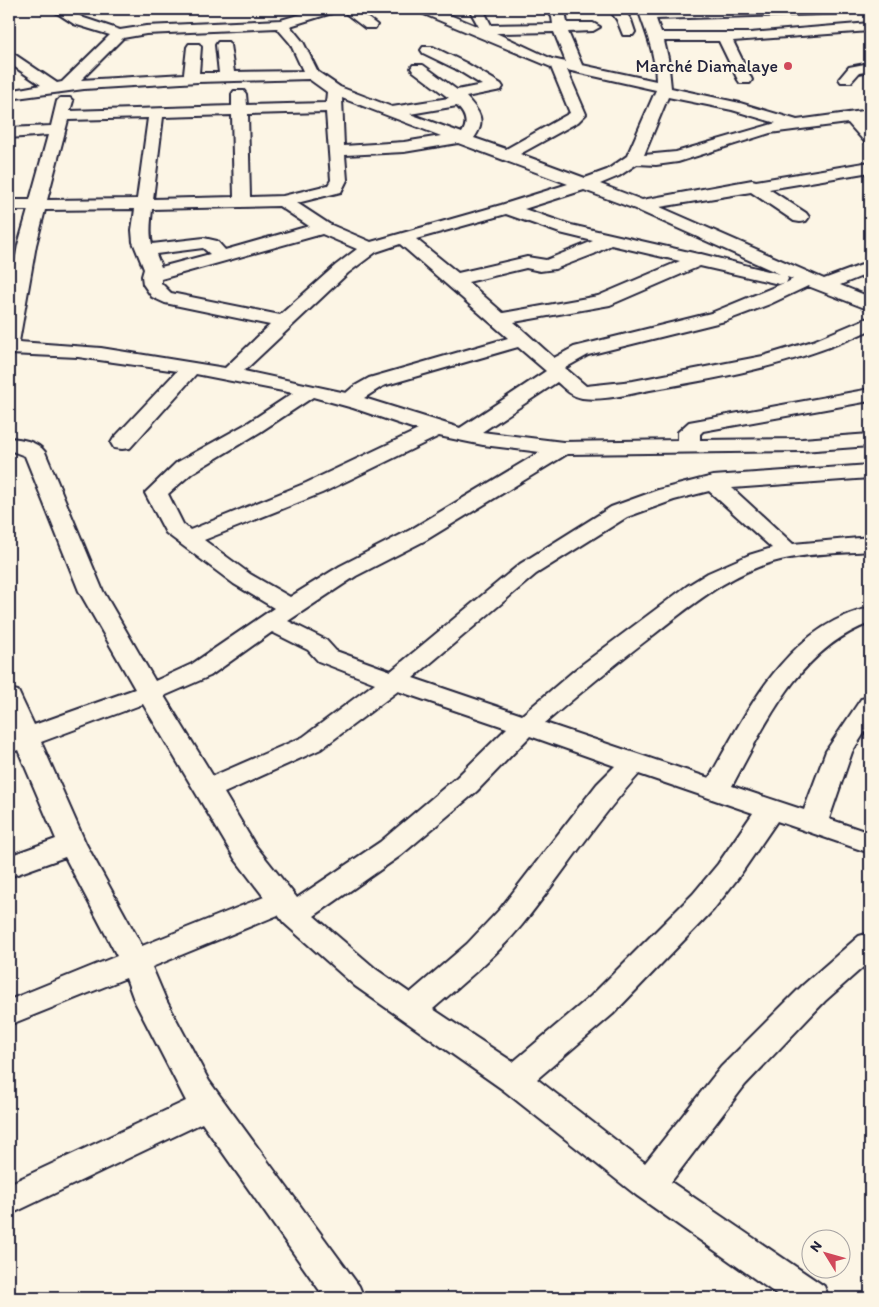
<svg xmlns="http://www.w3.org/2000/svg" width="879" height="1307" viewBox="0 0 879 1307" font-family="Itim,sans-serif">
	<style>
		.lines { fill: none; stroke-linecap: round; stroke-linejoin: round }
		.minor-casing { stroke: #22223b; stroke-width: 4 }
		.minor { fill: #fcf5e5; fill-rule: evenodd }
		.poi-dot { fill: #d1495b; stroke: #fcf5e5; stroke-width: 2 }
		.labels { text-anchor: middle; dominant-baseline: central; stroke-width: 4; stroke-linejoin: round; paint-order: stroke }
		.far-poi-label { font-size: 18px; fill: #22223b; stroke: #fcf5e5; text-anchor: end }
	</style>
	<rect width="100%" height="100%" fill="#fcf5e5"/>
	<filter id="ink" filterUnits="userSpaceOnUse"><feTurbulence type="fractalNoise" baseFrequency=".02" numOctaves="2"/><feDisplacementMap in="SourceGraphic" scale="10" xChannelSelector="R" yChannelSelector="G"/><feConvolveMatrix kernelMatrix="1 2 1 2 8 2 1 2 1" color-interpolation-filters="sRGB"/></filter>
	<g filter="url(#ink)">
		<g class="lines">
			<g class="minor-casing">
				<path id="minor" d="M51 9H67L84 18 120 30 146 26 281 20 318 9H337L335 12 290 26 303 42 318 72 340 87 392 107 449 98 413 71 411 68 413 65H423L457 90 482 85 456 69 423 53 421 50 423 47H433L466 63 501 84 503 87 501 90 466 97C479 111 487 120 474 138L506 149 570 113 551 67 419 12 417 9H435L479 27 469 9H483L491 25 553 24 552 17 546 9H560L566 16 567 23H593L600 27 593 31 568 32 582 65 656 81C656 56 646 32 638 9H652L653 11 861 9 854 13 656 19 661 33H750L870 23V31L733 41 752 80 750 83H740L738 80 719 41H664L668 58 671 88 740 103 797 120 870 110V120L863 121 870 129V143L864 141 848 123 770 133 678 162 656 165 637 164 619 176 600 184 642 200 752 180 756 181 870 162V172L769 189 806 213 809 217 806 221 800 222 794 221 751 192 660 207 824 279 870 262V273L840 285 870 297V310L808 286 770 304 725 321 588 355 565 368 586 386 633 381 763 356 813 341 870 317V330C801 363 726 377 650 390 629 394 604 401 582 398 571 396 565 389 557 382L482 432 563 442 678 440V432L689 422 870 389V401L703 431 700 434V440L802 439 870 434V446L802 451 567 454 426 540 356 576 288 621 326 640 336 651 391 671 520 564 611 507 658 490 713 476 870 465V478L732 488 793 544 870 537V551C844 553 816 553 790 558 737 567 693 604 652 636 615 664 580 693 545 723L709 778C747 711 787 626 870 608V623C799 649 766 723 732 786L804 810 826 751 861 699 870 697V724L852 752 829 819 870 833V853L777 821 738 878 713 910 613 1014 537 1079 645 1163 721 1067 803 985 859 936 870 933V961L825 1001 745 1085 671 1182 824 1286 829 1298H782L636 1195 502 1089 355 986 284 923 278 915 152 967 166 1000 209 1081 359 1286 364 1298H325L202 1123 9 1215V1184L186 1101 134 1000 126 978 9 1025V1000L117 956 65 857 9 877V856L56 839 18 750 9 753V735L11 734 9 727V689L18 691 34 725 135 689 79 591 25 456 9 450V438C21 439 37 441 45 452L103 591 155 681 192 664 274 608 234 584 166 533 145 493 176 463 246 424 293 393 196 374 130 448 122 449 114 448 111 443 114 438 177 371 78 357 9 354V295L18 245 28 210H9V200H30L48 135 9 138V128L51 126 57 101 60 98H70L73 101 70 111 232 106V94L234 91H244L246 94 247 105 326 103 327 92 309 79 198 82 84 89 9 99V91L41 85 9 63V53L14 54 57 83 62 82 110 35 74 24ZM277 28 290 43 303 71 234 72 230 45 228 42H218L216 45 219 73H199L201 47 199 44H189L187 47 184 74 81 80 123 38 146 34ZM554 32 566 62 552 59 496 33ZM567 70 656 90 627 156 607 170 585 178 520 154 578 122 586 114ZM668 97 732 110 776 123 676 152 644 155ZM342 98 441 136 404 142 344 146ZM457 106C465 114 469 123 462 133L410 114ZM326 112 331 180 328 185 283 196 250 197 248 114ZM232 115 234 197 153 199 163 117ZM148 118 137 199 47 200 68 120ZM458 143 568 184 501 205 371 242 329 224 297 203 341 192 347 180 345 155 404 152ZM584 190 635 209 780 274 701 254H698L571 225 524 209ZM279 206 309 226 225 250 217 241 204 238 152 244C149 232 151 221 152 209ZM135 209 132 230 133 242 144 269 142 276 143 284 152 297 165 303 270 325 225 368 101 348 19 342 36 245 45 210ZM506 214 560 233 593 241 546 260 527 257 458 273 416 239ZM322 234 357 249 336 265 280 315 171 293 161 283V279ZM400 244 508 338 369 378 353 387 346 393 244 371 348 273 376 252ZM611 245 680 261 598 296 503 313 468 282 526 268 540 271 555 269 594 254ZM203 248 210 254 161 267 156 254ZM700 266 779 284 784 283 711 313 574 347 554 358 514 322 610 305ZM787 277 793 279 786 283 788 279ZM518 347 546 371 460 428 364 398 383 386ZM313 397 353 408 418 430 306 483 190 530 183 524 168 494 192 473 260 432ZM439 436 483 445 540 452 410 530 340 566 290 597 250 574 204 540 322 493ZM709 491 772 548 749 555 708 573 687 586 576 669 522 715 413 678 536 574 627 517 674 500ZM272 632 308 650 318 661 375 683 303 737 213 776 164 696 210 676ZM398 691 507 728 457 777 380 842 297 898 255 845 224 793 321 749ZM143 704 235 859 264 897 142 946 86 844 41 742ZM530 736 615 766 597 784 500 909 467 944 410 993 377 970 314 916 400 856 477 791ZM639 774 753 813 718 864 693 894 591 996 513 1062 433 1009C464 982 496 956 522 925 562 875 596 821 639 774Z
					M340 9H356L377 25 375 28H365Z
					M609 9H623L631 20 635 32 633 35H623L617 20Z
					M870 63V71L859 73 851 82H841L839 79 849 67Z"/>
			</g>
			<use href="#minor" class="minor"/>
		</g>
	</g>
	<circle class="poi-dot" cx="788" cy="66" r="5"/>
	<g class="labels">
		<g class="far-poi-label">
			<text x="778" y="66">Marché Diamalaye</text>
		</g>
	</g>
	<rect width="879" height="1307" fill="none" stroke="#fcf5e5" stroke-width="30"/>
	<rect x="15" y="15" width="849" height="1277" fill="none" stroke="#22223b" stroke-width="2" filter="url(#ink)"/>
	<g transform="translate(826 1254) rotate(307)"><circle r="24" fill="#fcf5e5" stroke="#a5a1a1"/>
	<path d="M0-4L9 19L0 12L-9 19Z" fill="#d1495b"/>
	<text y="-8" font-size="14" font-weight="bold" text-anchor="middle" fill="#22223b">N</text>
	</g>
</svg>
